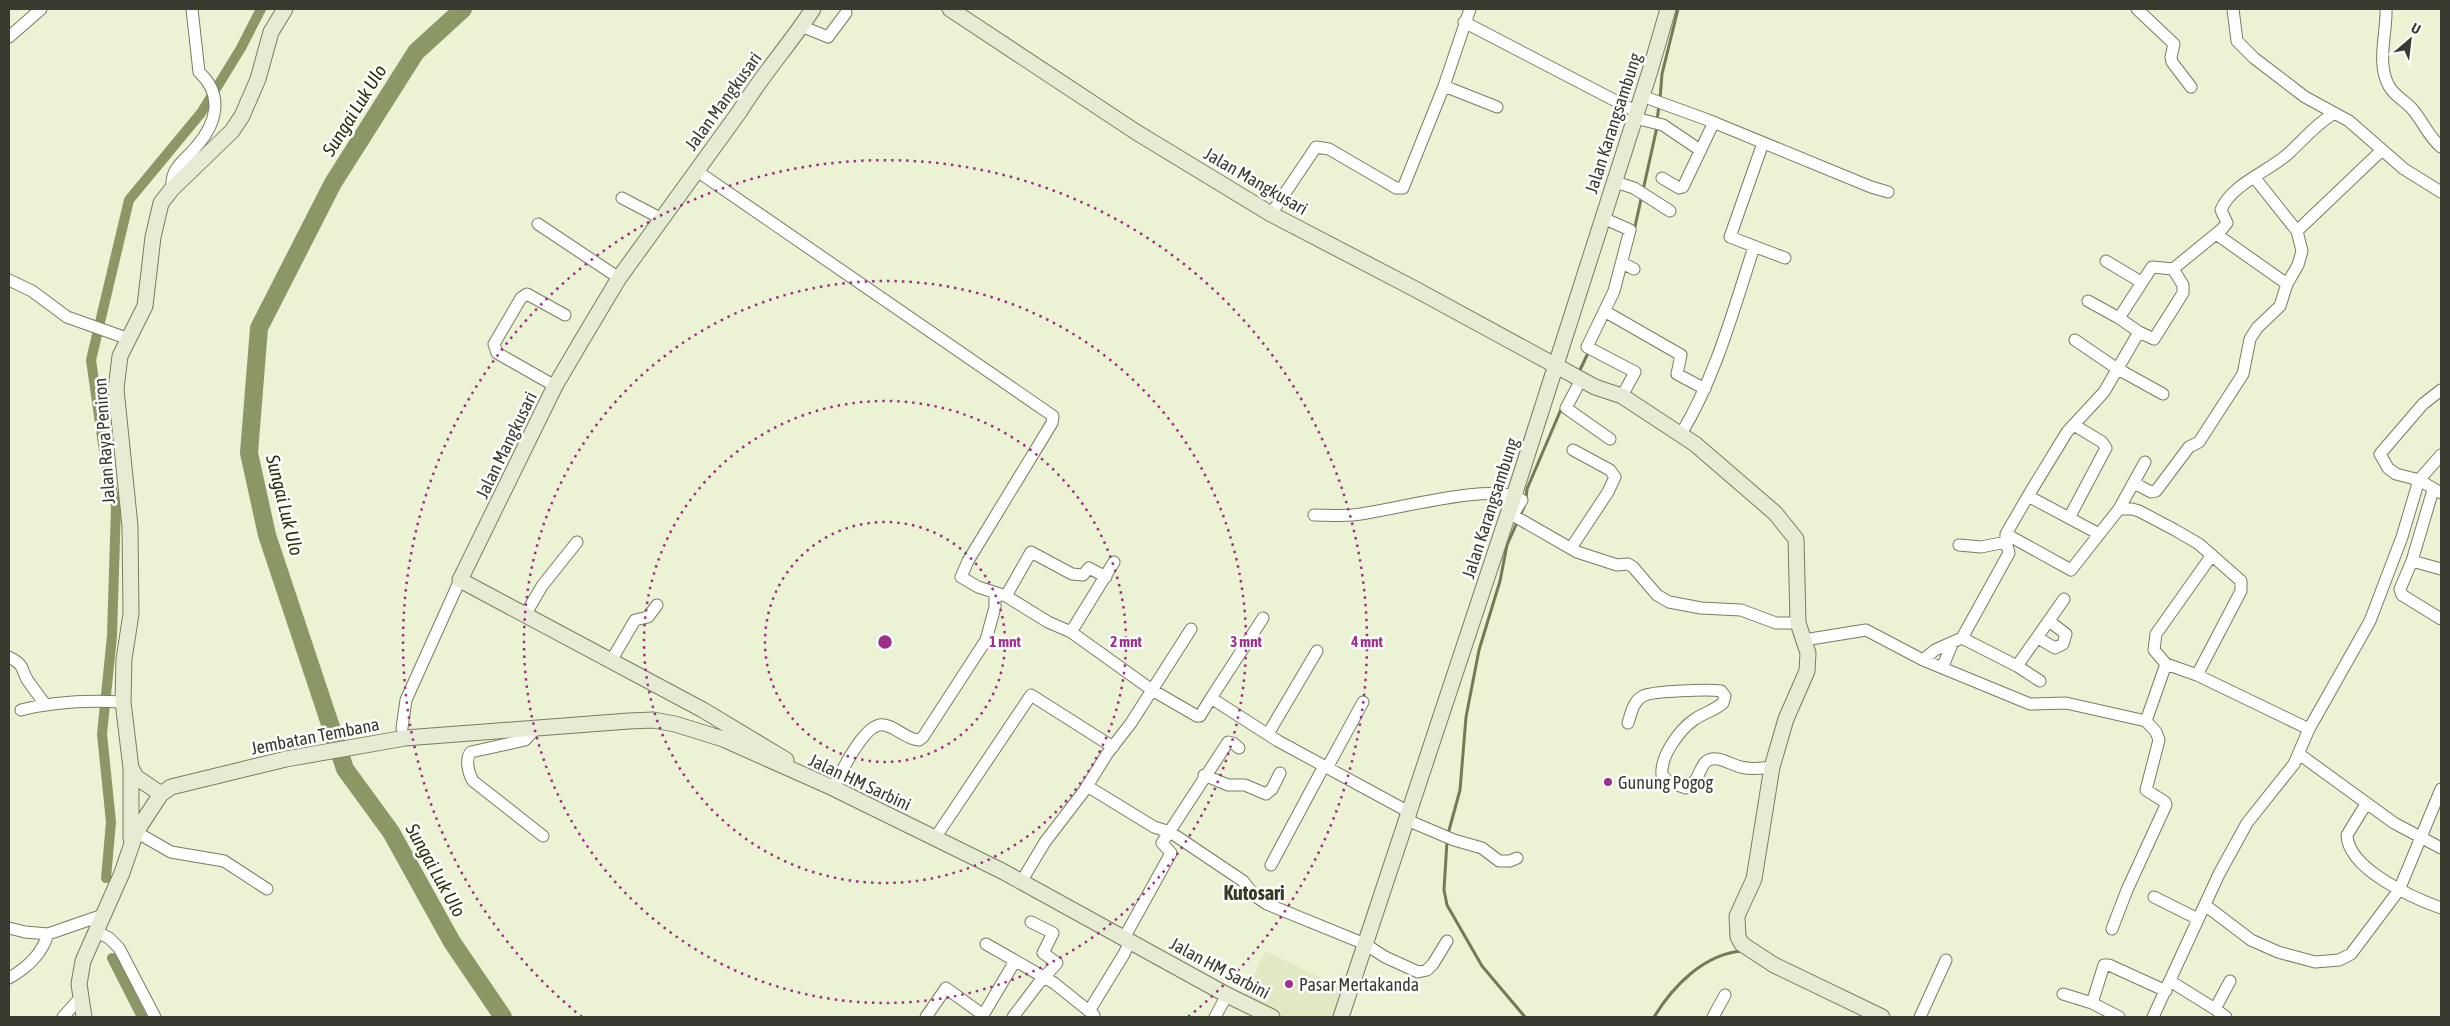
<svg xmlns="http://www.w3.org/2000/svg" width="2450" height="1026" viewBox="0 0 2450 1026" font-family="'Asap Condensed',sans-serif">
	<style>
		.built { fill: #e0e9c3 }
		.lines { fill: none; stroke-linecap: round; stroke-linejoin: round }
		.stream { stroke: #737b56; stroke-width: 3 }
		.canal { stroke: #8c9766; stroke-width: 10 }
		.river { stroke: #8c9766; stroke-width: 18 }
		.street-casing { stroke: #777d62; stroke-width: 13 }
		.secondary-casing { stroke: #777d62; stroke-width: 17 }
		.street { stroke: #fff; stroke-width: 11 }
		.secondary { stroke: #e6ebd3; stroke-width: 15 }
		.ring { fill: none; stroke: #a02e8a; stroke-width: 2.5; stroke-dasharray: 2.5 5 }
		.poi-dot { fill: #a02e8a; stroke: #fff; stroke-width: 2 }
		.labels { text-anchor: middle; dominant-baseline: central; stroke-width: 5; stroke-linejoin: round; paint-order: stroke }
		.street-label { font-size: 18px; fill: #383b2f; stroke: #fff }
		.poi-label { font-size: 18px; fill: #383b2f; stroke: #fff; text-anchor: start }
		.water-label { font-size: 19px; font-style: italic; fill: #2c330b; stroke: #fff }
		.quarter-label { font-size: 20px; font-weight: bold; fill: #363b22; stroke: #fff }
		.centre { fill: #a02e8a; stroke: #fff; stroke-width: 2.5 }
		.ring-label { font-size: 15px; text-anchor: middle; font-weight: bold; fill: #a02e8a; stroke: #fff; stroke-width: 5; stroke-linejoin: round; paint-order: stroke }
	</style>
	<rect width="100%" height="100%" fill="#ebf3d4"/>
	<path class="built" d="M1265 951 1349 991 1341 1017H1272L1242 1002Z"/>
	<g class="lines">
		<path class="stream" d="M1660 99 1662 74 1678 9
			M1657 121 1659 105
			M1634 231 1657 127
			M1579 372 1589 351
			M1526 498 1527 489 1562 407
			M1448 834 1460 790 1466 717 1479 650 1500 581 1507 545 1524 507
			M1447 841 1444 890 1447 905 1482 966 1525 1017
			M1654 1017C1673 986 1704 954 1742 951"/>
		<path class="canal" d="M106 878 111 822 102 734 112 636 116 507 105 458 91 360 129 200 201 113 241 48 261 9
			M112 958 142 1017"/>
		<path class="river" d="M463 9 416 52 333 183 259 328 249 453 267 535 345 769 391 832 452 942 503 1017"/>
		<g class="street-casing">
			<path id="street" d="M2137 9 2174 44 2171 57 2172 62 2191 87
				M2233 9 2237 41 2254 58 2305 97 2349 121 2404 169 2441 192
				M2386 9C2387 33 2376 63 2389 86 2394 96 2406 101 2413 110 2424 123 2428 136 2441 147
				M1464 22 1637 112
				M801 26 828 37 846 13
				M9 37 41 9
				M1444 86 1497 107
				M1642 96 1708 120 1871 187 1888 192
				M1635 118 1663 125 1700 150
				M1763 143 1730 237 1785 258
				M697 171 1053 416 1052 423 968 561 961 577 978 587 1006 596 1048 622 1071 632
				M1662 178 1679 188 1683 187 1714 122
				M1615 182 1634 188 1670 211
				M172 189C170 167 184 162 196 147 217 123 224 95 199 72L192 9
				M622 198 662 219
				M1271 214 1316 147 1329 149 1396 188H1403L1444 86 1470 9
				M1603 218 1630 230 1614 291 1587 347 1635 372 1622 396
				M538 224 619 278
				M2297 231 2382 150
				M2216 234 2287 284
				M2106 261 2141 282
				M1622 263 1634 269
				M9 280 32 291 67 317 129 339
				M2088 301 2119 318
				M1606 312 1681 355 1677 374 1705 389
				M2139 332 2154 339 2183 293V285L2173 269
				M2075 340 2116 368 2163 394
				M1582 378 1566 408 1610 439
				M555 386 497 353 494 344 521 298 527 294 565 315
				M2441 390 2423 404 2380 454 2388 468 2396 474 2419 480 2441 493
				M1681 434C1716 376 1733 311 1754 247
				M2134 483 2151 492 2156 491 2189 447 2199 442 2243 374 2250 339 2257 328 2280 306 2287 284 2298 265 2302 251 2297 231 2254 177
				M2433 490 2412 561 2400 589 2402 595 2441 619
				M2028 496 2067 432 2104 392 2139 332 2119 318 2152 267 2173 269 2222 229 2227 223 2221 210C2231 184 2270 171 2289 153 2304 139 2315 125 2333 114
				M2119 509 2145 462
				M1314 515C1327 515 1340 516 1352 515 1389 512 1494 480 1522 500L1514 513 1516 517 1577 552 1617 565 1628 564 1633 567 1657 595 1669 602 1701 608 1741 610 1776 623H1798
				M2069 518 2106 448 2102 442 2074 425
				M2006 534 2071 570 2119 509H2132L2139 511 2175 530 2199 544 2241 581V591L2197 675
				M1959 545 1981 547 2006 542
				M1571 548 1608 492 1615 477 1610 470 1573 450
				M2412 561 2441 569
				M1114 562 1071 632 1152 690 1197 716H1200L1211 698 1278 741 1409 812
				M1006 596 1031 552 1072 574 1083 575 1089 568 1106 577
				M525 615 542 586 577 542
				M1962 638 2017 666 2040 681
				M2038 638 2055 648 2063 644 2066 634 2049 621
				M1804 640 1866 630 1923 660 2030 704 2066 703 2146 721 2166 664 2197 675 2309 729
				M9 657C26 666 20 668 28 681 33 688 39 696 45 704
				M1923 660 1935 650 1962 638 2009 553 2006 542V534L2028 496 2099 534
				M611 661 635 620 648 617 657 605
				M2166 664 2154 650 2156 634 2212 555
				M2017 666 2064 599
				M1942 668 1953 642
				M1211 698 1263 618
				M21 710C55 701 88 700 123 702
				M1628 723C1631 714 1633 701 1643 696 1651 691 1710 689 1721 691L1725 696 1723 703C1715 710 1704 713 1695 719 1680 729 1660 756 1662 775L1669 782 1686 788C1701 780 1699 766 1707 761 1717 754 1731 765 1741 767 1750 770 1762 768 1772 767
				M537 727 525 740 471 752C465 758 468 773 473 781L543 836
				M402 728 406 700 460 580
				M1268 734 1317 651
				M2299 754 2394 823 2441 848
				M1327 768 1363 702
				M1204 775 1228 785H1245L1266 794 1272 789 1280 773
				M1087 786 1154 827 1170 832 1243 881 1255 896 1267 904 1365 944 1385 957 1418 972 1427 970 1433 964 1447 941
				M833 788C841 773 865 721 884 725 897 727 905 739 919 740L923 737 986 640 995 607V593
				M2366 804 2347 835C2348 869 2413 898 2441 908
				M1407 820 1454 840 1482 848 1499 861H1510L1517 858
				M136 832 171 852 224 861 267 889
				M935 838 1031 695 1113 747
				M1271 865 1324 766
				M1021 882 1045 842 1084 791 1107 754 1131 723 1191 629
				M2154 897 2198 919
				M2205 905 2251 940 2278 952 2315 962 2339 960 2351 954 2399 890 2441 789
				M9 928 25 932 48 934 103 915
				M2112 929 2127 890 2166 805 2165 802 2146 790 2159 740 2156 732 2146 721
				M95 931 109 938 119 948 155 1017
				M1124 938 1171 853 1162 843 1228 742 1233 743 1239 748
				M986 944 1054 983 1094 1015 1092 1017
				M9 978C27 968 42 954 48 934
				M2170 981 2215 1009 2230 981
				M2063 994 2092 1003
				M2215 1009 2226 1017
				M1089 1011 1124 954 1130 941
				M63 1017 80 998
				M926 1017 946 988 983 1015
				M982 1017 1015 961
				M1013 1017 1038 984 1057 963 1043 953 1053 933 1031 922
				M1215 1017 1227 995
				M1713 1017 1725 995
				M1920 1017 1946 960
				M2119 1017 2092 1003 2104 965H2109L2166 991
				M2153 1017 2219 874 2247 823 2294 764 2309 729 2370 621 2402 537 2419 480 2441 455"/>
		</g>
		<g class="secondary-casing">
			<path id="secondary" d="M950 9 1136 132 1271 214 1415 289 1595 387 1622 396 1695 444 1775 513 1796 539 1798 623 1808 653 1807 671 1786 719 1772 767 1754 879 1737 916 1738 937 1742 944 1774 965 1882 1017
				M786 760 703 710 460 580 555 386 582 340 619 278 740 111C762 75 790 44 813 9
				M131 768 136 777 161 794
				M131 839V768L123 702 124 659 131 614 130 526 116 389 120 356 145 306 153 237 161 203 172 189 232 131 242 116 258 79 271 32 285 9
				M84 1017 79 984 83 961 122 873 136 832 161 794 171 787 286 759 405 738 629 721 653 720 675 724 723 739 833 788 1002 871 1227 995 1272 1017
				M1341 1017 1514 496 1650 71 1668 9"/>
		</g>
		<use href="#street" class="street"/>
		<use href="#secondary" class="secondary"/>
	</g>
	<g class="ring">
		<circle cx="885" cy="642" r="120"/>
		<circle cx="885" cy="642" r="241"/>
		<circle cx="885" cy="642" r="361"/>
		<path d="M582 1017A482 482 0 1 1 1188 1017"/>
	</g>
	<g class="poi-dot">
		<circle cx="1608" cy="782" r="5"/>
		<circle cx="1289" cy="984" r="5"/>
	</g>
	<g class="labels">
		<g class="street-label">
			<text transform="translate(723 101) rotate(-54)">Jalan Mangkusari</text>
			<text transform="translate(1613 123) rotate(-72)">Jalan Karangsambung</text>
			<text transform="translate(1256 181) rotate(30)">Jalan Mangkusari</text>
			<text transform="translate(104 441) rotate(-94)">Jalan Raya Peniron</text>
			<text transform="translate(506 445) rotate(-64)">Jalan Mangkusari</text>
			<text transform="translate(1490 508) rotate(-72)">Jalan Karangsambung</text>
			<text transform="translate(315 736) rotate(-11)">Jembatan Tembana</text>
			<text transform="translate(860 782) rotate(25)">Jalan HM Sarbini</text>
			<text transform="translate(1220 968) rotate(28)">Jalan HM Sarbini</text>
		</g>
		<g class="poi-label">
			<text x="1618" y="782">Gunung Pogog</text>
			<text x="1299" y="984">Pasar Mertakanda</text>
		</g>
		<g class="water-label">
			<text transform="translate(354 110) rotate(-58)">Sungai Luk Ulo</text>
			<text transform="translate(285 505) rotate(76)">Sungai Luk Ulo</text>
			<text transform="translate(436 870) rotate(61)">Sungai Luk Ulo</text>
		</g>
		<g class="quarter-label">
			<text x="1254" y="892">Kutosari</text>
		</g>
	</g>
	<circle cx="885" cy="642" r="8" class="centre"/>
	<g class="ring-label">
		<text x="1005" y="647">1 mnt</text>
		<text x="1126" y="647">2 mnt</text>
		<text x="1246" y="647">3 mnt</text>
		<text x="1367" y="647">4 mnt</text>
	</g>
	<rect width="2450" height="1026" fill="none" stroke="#383b2f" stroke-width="20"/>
	<g transform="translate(2410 40) rotate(28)" stroke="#ffffff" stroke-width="4" paint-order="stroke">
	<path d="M0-4L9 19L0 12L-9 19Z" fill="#383b2f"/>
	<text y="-8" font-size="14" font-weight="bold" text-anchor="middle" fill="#383b2f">U</text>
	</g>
</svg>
